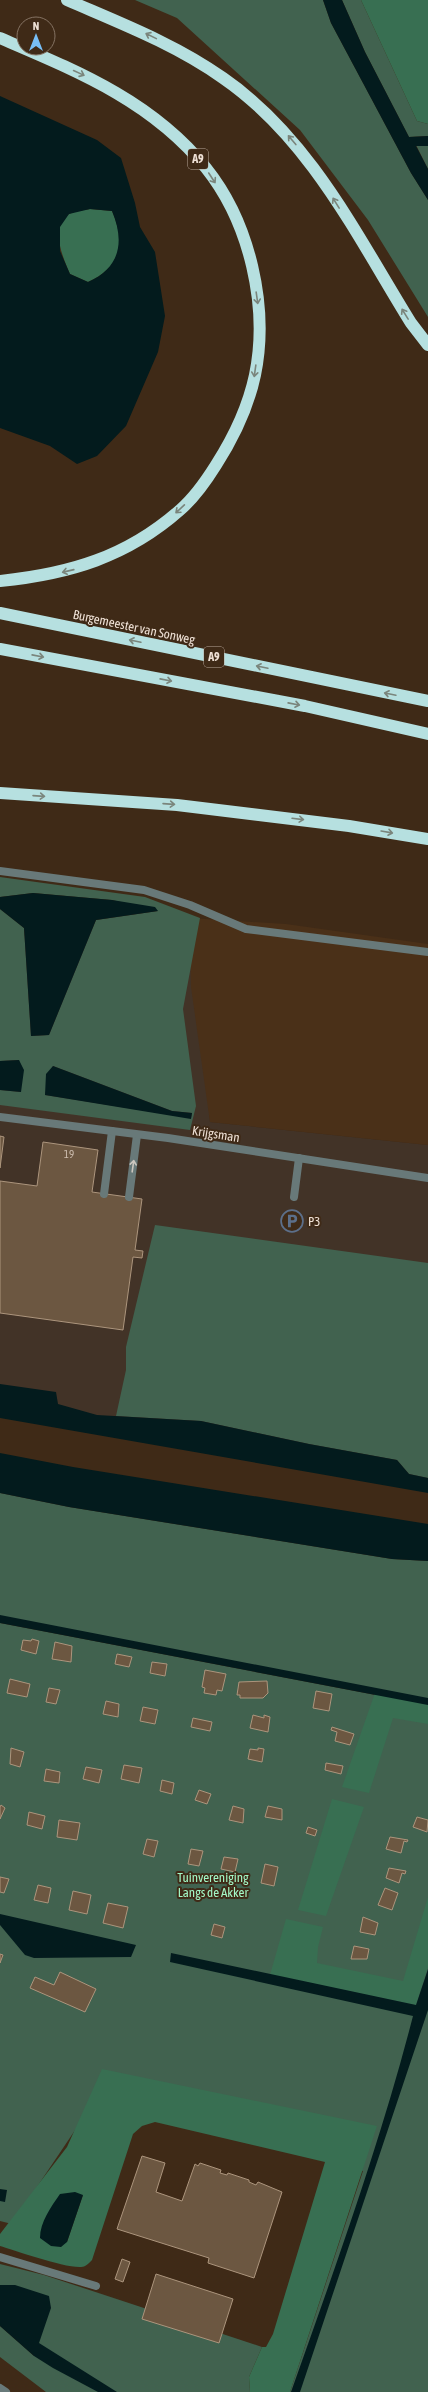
<svg xmlns="http://www.w3.org/2000/svg" width="428" height="2392" viewBox="0 0 428 2392" font-family="'Asap Condensed',sans-serif">
	<style>
		.commercial { fill: #423327 }
		.built { fill: #4a3018 }
		.green { fill: #41624f; fill-rule: evenodd }
		.forest { fill: #386f52; fill-rule: evenodd }
		.water { fill: #031b1d; fill-rule: evenodd }
		.building { fill: #6c5741; stroke: #ac957d }
		.lines { fill: none; stroke-linecap: round; stroke-linejoin: round }
		.service { stroke: #687979; stroke-width: 8 }
		.minor { stroke: #687979; stroke-width: 8 }
		.tertiary { stroke: #687979; stroke-width: 8 }
		.motorway { stroke: #b6e0e0; stroke-width: 12 }
		.oneway { stroke: #7a857c }
		.oneway2 { stroke: #ccc6be }
		.labels { text-anchor: middle; dominant-baseline: central; stroke-width: 4; stroke-linejoin: round; paint-order: stroke }
		.number-label { font-size: 11px; fill: #cebeb0 }
		.shield { fill: #3f2a17; stroke: #baa99c; stroke-width: 1 }
		.shield-label { font-size: 12px; font-weight: bold; fill: #eee0d5 }
		.street-label { font-size: 13px; fill: #eee0d5; stroke: #3f2a17 }
		.poi-label { font-size: 13px; fill: #eee0d5; stroke: #3f2a17; text-anchor: start }
		.park-label { font-size: 13px; fill: #a3f8c7; stroke: #3f2a17 }
	</style>
	<rect width="100%" height="100%" fill="#3f2a17"/>
	<path class="commercial" d="M190 918 210 1122 428 1145V1482L0 1408V938Z"/>
	<path class="built" d="M190 918 286 924 428 944V1145L210 1122 191 987Z"/>
	<path class="green" d="M135 0H323L331 23 411 173 428 200V317L368 220 300 130 177 18Z
		M342 0H361L417 121 428 124V136L409 137 365 52Z
		M416 145 428 146V169Z
		M0 877 145 897 200 918 183 1009 196 1106 190 1130 0 1105V1090L21 1092 19 1060 0 1061V909L24 928 31 1036 49 1035 96 920 158 911 112 900 33 893 0 897ZM53 1066 172 1111 192 1113 191 1118 45 1095Z
		M155 1225 428 1263V1478L409 1474 397 1460 309 1444 201 1421 116 1416 126 1370V1347Z
		M0 1493 69 1507 392 1559 428 1561V1700L0 1619Z
		M0 1623 428 1705V2392H290L363 2171 102 2090 12 2224 0 2221Z
		M0 2264 44 2275 262 2347 249 2377 250 2392H46L0 2357V2326L34 2356 15 2285H0Z"/>
	<path class="forest" d="M361 0H428V124L417 121Z
		M90 209 112 211C126 243 121 267 88 282L70 274C63 258 49 226 69 214 75 211 84 210 90 209Z
		M376 1690 428 1700V1724L393 1718 369 1793 342 1787Z
		M332 1799 364 1807 326 1916 298 1910Z
		M428 1897V1967L416 2005 270 1975 286 1919 323 1927 318 1947 317 1963 403 1981Z
		M102 2069 377 2126 290 2392H250L249 2377 262 2347H266L273 2334 325 2162 155 2122 142 2126 133 2134 92 2260C90 2262 87 2265 85 2266 75 2272 14 2250 0 2246V2234L67 2147ZM83 2195 67 2242 40 2237Z"/>
	<path class="water" d="M323 0H342L365 52 409 137 428 136V146H416L428 169V200L411 173 331 23Z
		M0 96 97 140 121 158 135 203 140 227 155 252 165 316 158 352 126 426 97 456 77 464 50 446 0 428ZM90 209 112 211C125 242 120 268 88 282L70 274 60 251V227L69 214Z
		M33 893 112 900 155 907 158 911 96 920 49 1035 31 1036 24 928 0 909V897Z
		M19 1060 24 1070 21 1092 0 1090V1061Z
		M53 1066 172 1111 192 1113 191 1119 45 1095 46 1074Z
		M0 1384 56 1392 58 1404 97 1415 201 1421 309 1444 397 1460 409 1474 428 1478V1493L0 1418Z
		M0 1453 73 1467 428 1524V1561L392 1559 69 1507 0 1493Z
		M0 1615 428 1698V1705L0 1623Z
		M0 1914 136 1945 131 1957 34 1958 25 1955 0 1925Z
		M171 1953 416 2005 428 1969V2010L300 2392H291C335 2268 380 2144 413 2016L170 1962Z
		M0 2189 7 2190 5 2202 0 2201Z
		M75 2192 83 2195 67 2242 61 2247 51 2246 40 2238C40 2222 51 2207 60 2194Z
		M0 2285H15L49 2296 51 2308 39 2343 117 2392H98L53 2368 34 2356 0 2326Z"/>
	<path class="building" d="M0 1136 4 1137 0 1168Z
		M43 1142 98 1150 92 1192 142 1199 135 1250 143 1251 142 1258 133 1257 123 1330 0 1313V1181L37 1186Z
		M32 1639 39 1641 36 1654 21 1650 23 1640 31 1641Z
		M55 1642 72 1646 71 1662 52 1659Z
		M117 1654 132 1657 129 1667 115 1664Z
		M152 1662 167 1664 165 1676 150 1673Z
		M205 1670 226 1674 222 1691 217 1690 216 1695 204 1693 205 1688 202 1687Z
		M10 1679 30 1684 27 1697 7 1693Z
		M267 1681 268 1693 263 1698H240V1695H237L239 1682Z
		M49 1688 60 1690 56 1704 46 1702Z
		M316 1691 332 1694 329 1711 313 1708Z
		M106 1701 119 1704 118 1717 103 1714Z
		M143 1707 158 1710 155 1724 140 1721Z
		M253 1715 264 1718V1715L270 1717 268 1732 250 1728Z
		M193 1718 212 1722 210 1731 191 1727Z
		M332 1727 354 1734 350 1745 335 1741 337 1732 331 1730Z
		M11 1748 24 1752 20 1767 10 1764Z
		M258 1748 264 1749 262 1762 248 1759 250 1749 258 1750Z
		M326 1763 343 1766 341 1774 325 1770Z
		M124 1765 142 1768 139 1783 121 1779Z
		M86 1767 102 1770 99 1783 83 1779Z
		M46 1769 60 1772 59 1783 44 1781Z
		M162 1780 174 1783 172 1794 160 1791Z
		M199 1790 211 1794 207 1804 195 1800Z
		M1 1805 5 1808 0 1819V1807Z
		M233 1806 244 1809 243 1823 229 1820Z
		M268 1806 282 1809V1820L265 1817Z
		M29 1812 45 1816 42 1829 27 1825Z
		M417 1817 428 1820 427 1832 413 1827Z
		M59 1820 80 1823 77 1840 57 1837Z
		M308 1827 317 1830 315 1836 306 1833Z
		M390 1837 408 1840 407 1842 404 1841 401 1853 386 1849Z
		M147 1839 158 1841 154 1857 143 1854Z
		M191 1849 203 1851 199 1866 188 1864Z
		M224 1857 238 1859 235 1872 221 1869Z
		M265 1864 278 1867 274 1886 261 1883Z
		M389 1868 406 1871 405 1874 402 1873 399 1883 386 1878Z
		M0 1877 9 1879 4 1893 0 1892Z
		M38 1885 51 1888 48 1903 34 1900Z
		M385 1888 398 1893 392 1910 378 1905Z
		M73 1891 91 1895 87 1914 69 1910Z
		M108 1903 128 1907 123 1928 103 1923Z
		M363 1917 378 1923 375 1935 360 1932Z
		M214 1924 225 1927 222 1938 211 1935Z
		M354 1946 369 1949 367 1959H351Z
		M0 1954 3 1955 0 1963Z
		M60 1972 96 1989 85 2012 30 1988 35 1977 54 1985Z
		M142 2156 165 2163 156 2192 182 2201 195 2164 198 2166 200 2163 221 2170 220 2173 227 2175 228 2173 249 2180V2182L256 2185 258 2182 282 2192 254 2278 208 2263 209 2258 117 2229Z
		M122 2259 130 2262 123 2282 115 2279Z
		M156 2274 233 2299 219 2343 142 2319Z"/>
	<g class="lines">
		<path class="service" d="M0 871 144 890 190 905 246 929 428 952
			M104 1194 112 1131
			M129 1197 137 1135
			M294 1197 299 1158
			M0 2257 96 2286"/>
		<path class="minor" d="M0 1117 168 1138 428 1178"/>
		<path class="tertiary" d="M0 2388 6 2392"/>
		<path class="motorway" d="M67 0C120 23 175 44 223 78 310 138 357 236 411 323L428 345
			M0 38C77 71 152 101 206 168 250 223 269 307 255 375 248 408 234 437 216 465 206 481 194 498 180 510 127 557 69 574 0 581
			M0 613 428 701
			M0 649 305 706 428 734
			M0 793 177 805 349 826 428 839"/>
	</g>
	<defs><path id="oneway-shaft" d="M-6 0H5M1.5-3L5.5 0L1.5 3" fill="none" stroke-width="1.6" stroke-linecap="round" stroke-linejoin="round"/></defs>
	<g class="oneway">
		<use href="#oneway-shaft" transform="translate(151 36) rotate(-154)"/>
		<use href="#oneway-shaft" transform="translate(79 73) rotate(25)"/>
		<use href="#oneway-shaft" transform="translate(292 140) rotate(-130)"/>
		<use href="#oneway-shaft" transform="translate(212 178) rotate(57)"/>
		<use href="#oneway-shaft" transform="translate(336 203) rotate(-122)"/>
		<use href="#oneway-shaft" transform="translate(257 298) rotate(82)"/>
		<use href="#oneway-shaft" transform="translate(405 314) rotate(-122)"/>
		<use href="#oneway-shaft" transform="translate(255 371) rotate(98)"/>
		<use href="#oneway-shaft" transform="translate(180 509) rotate(137)"/>
		<use href="#oneway-shaft" transform="translate(68 571) rotate(167)"/>
		<use href="#oneway-shaft" transform="translate(135 641) rotate(-168)"/>
		<use href="#oneway-shaft" transform="translate(38 656) rotate(11)"/>
		<use href="#oneway-shaft" transform="translate(262 667) rotate(-168)"/>
		<use href="#oneway-shaft" transform="translate(166 680) rotate(11)"/>
		<use href="#oneway-shaft" transform="translate(390 694) rotate(-168)"/>
		<use href="#oneway-shaft" transform="translate(294 704) rotate(11)"/>
		<use href="#oneway-shaft" transform="translate(39 796) rotate(4)"/>
		<use href="#oneway-shaft" transform="translate(169 804) rotate(4)"/>
		<use href="#oneway-shaft" transform="translate(298 819) rotate(7)"/>
		<use href="#oneway-shaft" transform="translate(387 832) rotate(10)"/>
	</g>
	<use class="oneway2" href="#oneway-shaft" transform="translate(133 1166) rotate(-82)"/>
	<defs>
		<g id="parking-ring" transform="scale(1.15)"><circle r="9.5" fill="#3f2a17" stroke="#5c6f8a" stroke-width="1.5"/><path d="M-3.5-5.5H1a3.5 3.5 0 0 1 0 7H-1V5.5H-3.5ZM-1-3.4V-.6H.8a1.4 1.4 0 0 0 0-2.8Z" fill="#5c6f8a"/></g>
	</defs>
	<g fill-rule="evenodd">
		<use href="#parking-ring" x="292" y="1221"/>
	</g>
	<g class="labels">
		<g class="number-label">
			<text x="69" y="1154">19</text>
		</g>
		<g class="shield">
			<rect x="188" y="149" width="20" height="20" rx="3"/>
			<rect x="204" y="647" width="20" height="20" rx="3"/>
		</g>
		<g class="shield-label">
			<text x="198" y="159">A9</text>
			<text x="214" y="657">A9</text>
		</g>
		<g class="street-label">
			<text transform="translate(134 627) rotate(12)">Burgemeester van Sonweg</text>
			<text transform="translate(216 1134) rotate(9)">Krijgsman</text>
		</g>
		<g class="poi-label">
			<text x="308" y="1221">P3</text>
		</g>
		<g class="park-label">
			<text x="213" y="1877">Tuinvereniging<tspan x="213" dy="15">Langs de Akker</tspan></text>
		</g>
	</g>
	<g transform="translate(36 36)"><circle r="19" fill="#3f2a17" stroke="#857363"/>
	<path d="M0-3L7 15L0 10L-7 15Z" fill="#78bff7"/>
	<text y="-6" font-size="11" font-weight="bold" text-anchor="middle" fill="#eee0d5">N</text>
	</g>
</svg>
